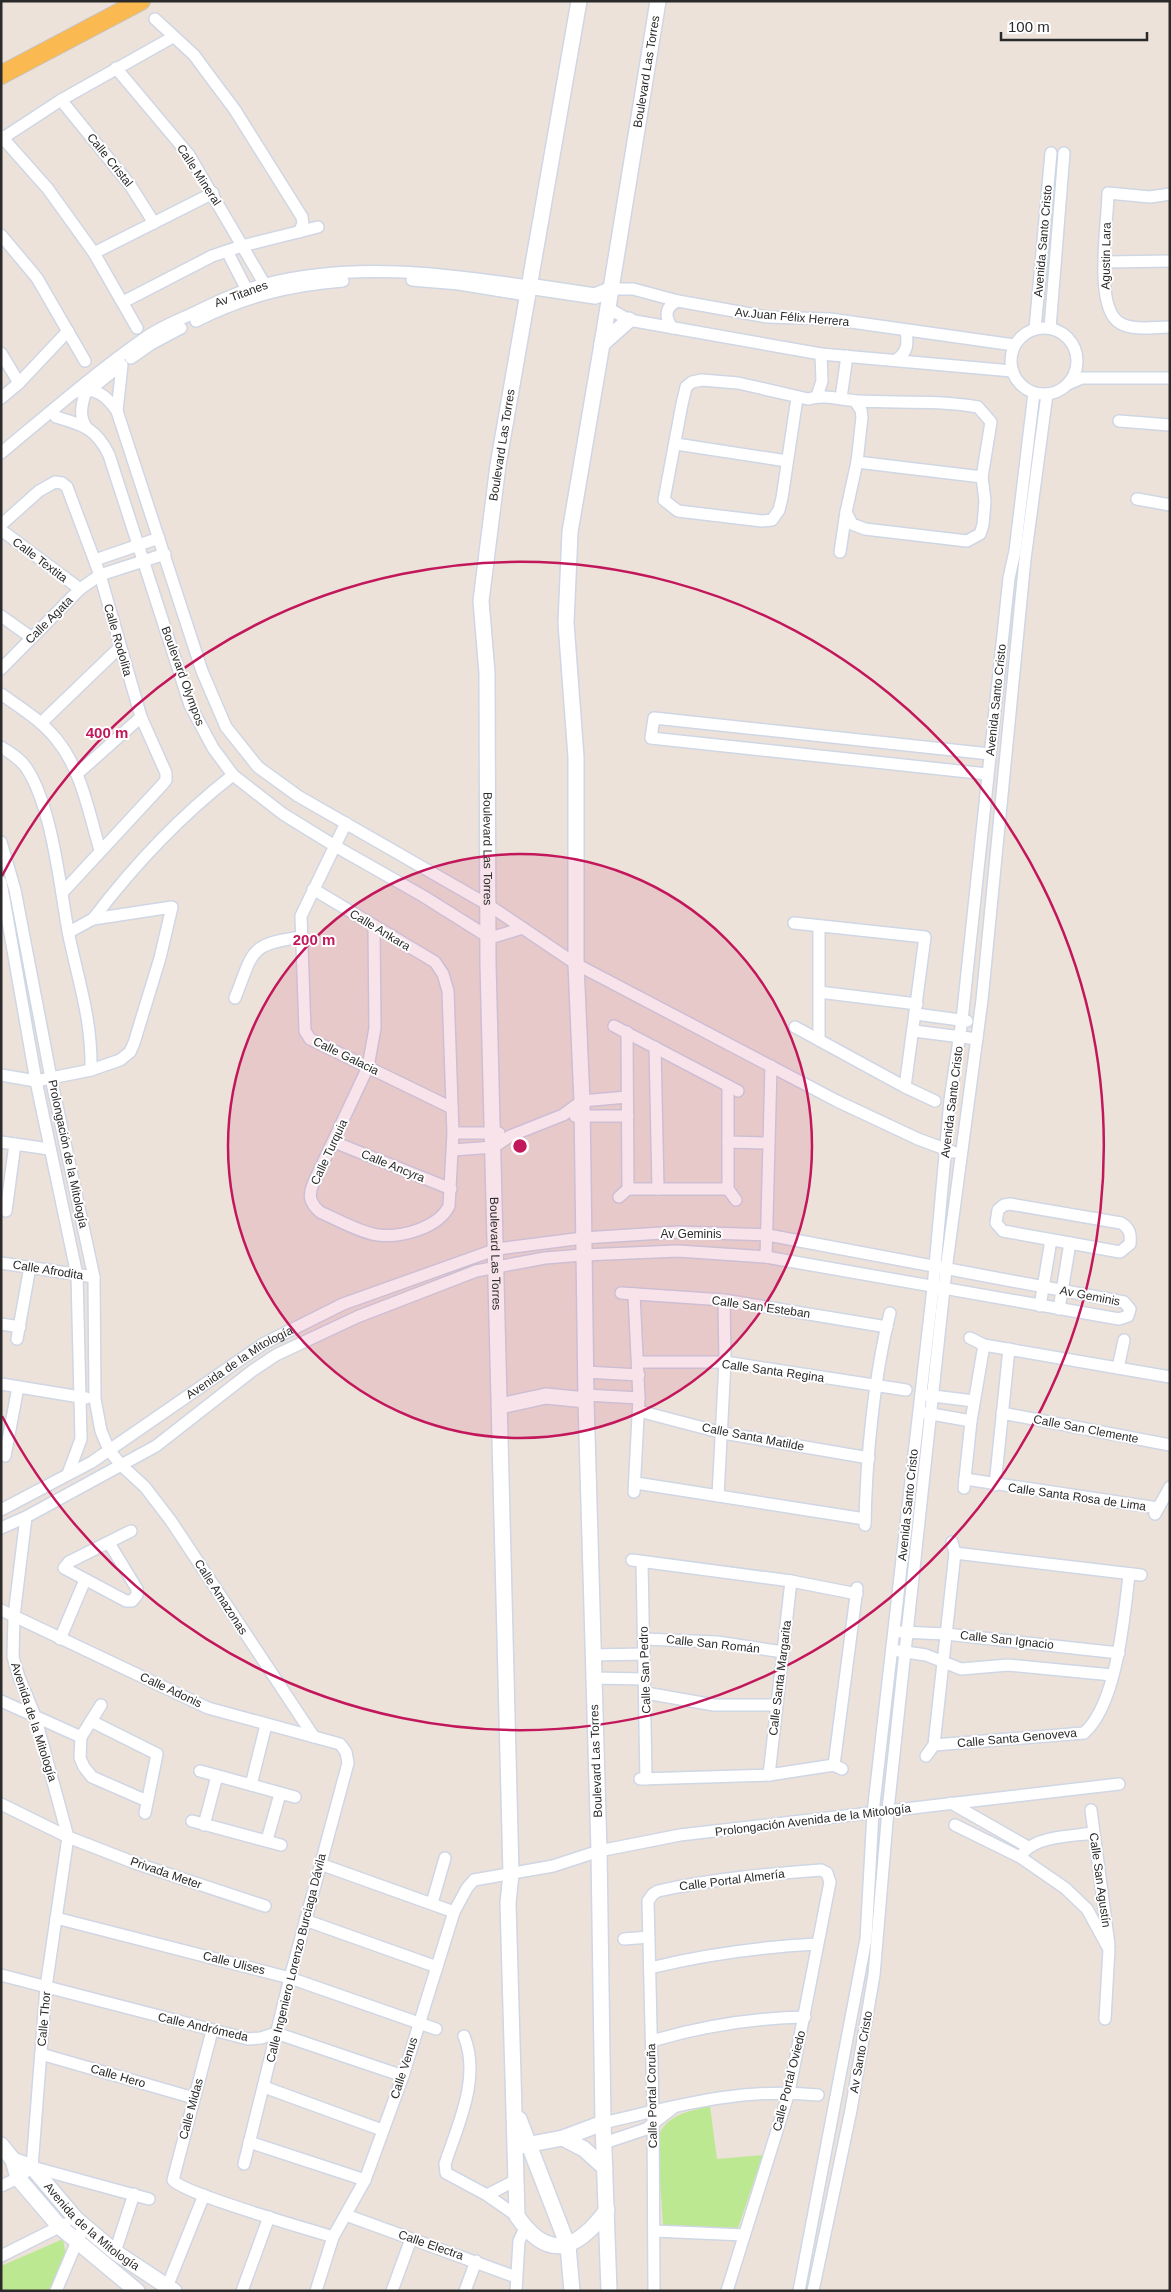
<svg xmlns="http://www.w3.org/2000/svg" width="1171" height="2292" viewBox="0 0 1171 2292" font-family="Helvetica,sans-serif">
	<style>
		.green { fill: #bde892 }
		.lines { fill: none; stroke-linecap: round; stroke-linejoin: round }
		.street-casing { stroke: #cfd6e4; stroke-width: 14 }
		.secondary-casing { stroke: #cfd6e4; stroke-width: 18 }
		.primary-casing { stroke: #c3c3c3; stroke-width: 20 }
		.street { stroke: #fff; stroke-width: 11 }
		.secondary { stroke: #fff; stroke-width: 15 }
		.primary { stroke: #fbb951; stroke-width: 18 }
		.ring { fill: none; stroke: #c2185b; stroke-width: 2.5 }
		.labels { text-anchor: middle; dominant-baseline: central; stroke-width: 4; stroke-linejoin: round; paint-order: stroke }
		.street-label { font-size: 12px; fill: #2a2a2a; stroke: #fff }
		.centre { fill: #c2185b; stroke: #fff; stroke-width: 2.5 }
		.ring-label { font-size: 15px; text-anchor: middle; font-weight: bold; fill: #c2185b; stroke: #fff; stroke-width: 4; stroke-linejoin: round; paint-order: stroke }
	</style>
	<rect width="100%" height="100%" fill="#ede2da"/>
	<path class="green" d="M710 2106 717 2159 763 2155 738 2228 663 2225 657 2139C666 2114 687 2112 710 2106Z
		M63 2239 66 2255 50 2291H1V2266Z"/>
	<g class="lines">
		<g class="street-casing">
			<g id="street">
				<path d="M155 19 194 55 211 78 235 110 302 217 303 224 299 232"/>
				<path d="M116 68 189 155 268 290"/>
				<path d="M61 100 130 185 154 223"/>
				<path d="M1 136 48 189 94 253"/>
				<path d="M3 138 61 100 173 37"/>
				<path d="M1170 194 1150 197 1108 193C1108 221 1093 308 1120 323 1133 331 1155 327 1170 327"/>
				<path d="M1 235 37 278 85 361"/>
				<path d="M227 251 250 296"/>
				<path d="M1105 262 1170 261"/>
				<path d="M412 280 459 284 526 295"/>
				<path d="M612 289H633L678 301 767 317 830 319 1014 345"/>
				<path d="M123 302 212 256 242 246 318 227"/>
				<path d="M608 308 629 320 821 354 1012 371"/>
				<path d="M196 321C244 297 289 285 343 281"/>
				<circle cx="1044" cy="361" r="33"/>
				<path d="M137 328 94 253 213 193"/>
				<path d="M672 328C665 317 664 307 678 301"/>
				<path d="M1050 328 1064 153"/>
				<path d="M1035 329 1051 153"/>
				<path d="M1 353 19 383"/>
				<path d="M131 358 151 344 181 328"/>
				<path d="M896 360C908 352 908 344 906 330"/>
				<path d="M1068 384 1082 378H1170"/>
				<path d="M76 392C96 387 106 395 117 411L202 671 226 727 258 767 298 796 490 906 576 964 837 1101 918 1139 953 1152"/>
				<path d="M87 392 116 369"/>
				<path d="M817 396 822 381 821 354"/>
				<path d="M1 398 19 383 68 331"/>
				<path d="M797 398 782 498 779 510 772 520 762 521 678 511 664 500 682 404 686 387 692 382 702 380 738 383 808 399C825 394 841 400 858 401 898 403 938 400 978 407L991 422 982 477 985 501 983 525 980 534 967 541 865 529 852 524 846 512 857 462 862 417 861 410 855 401"/>
				<path d="M841 398 847 356"/>
				<path d="M117 411 122 365"/>
				<path d="M56 417C83 425 96 428 109 455L190 705 213 748 233 775 283 814 335 846 423 896 490 938 523 928"/>
				<path d="M1119 421 1170 425"/>
				<path d="M86 427C77 412 84 401 87 385"/>
				<path d="M676 444 787 461"/>
				<path d="M1 453C48 414 95 373 145 338 160 327 179 320 196 312 218 301 241 290 266 284 352 262 442 273 528 286"/>
				<path d="M857 462 982 477"/>
				<path d="M1137 499 1170 505"/>
				<path d="M1 525 39 491 55 482 62 483 67 487 100 575 141 717 166 773V780L162 785 62 893"/>
				<path d="M1 530 80 589"/>
				<path d="M840 552 846 512"/>
				<path d="M95 560 159 538"/>
				<path d="M1 616 32 638"/>
				<path d="M1 669 80 589 100 575 165 554"/>
				<path d="M1 694C21 708 42 721 57 740 82 771 89 814 100 850"/>
				<path d="M41 723 120 647"/>
				<path d="M1 747C10 753 21 759 27 769 52 807 60 886 68 931 78 981 92 1018 91 1070"/>
				<path d="M77 774 141 717"/>
				<path d="M987 774 651 738 654 718 990 754"/>
				<path d="M346 823 301 916 305 1031 310 1039 452 1108"/>
				<path d="M1 842 15 890 51 1078 94 1277 95 1399 101 1431 109 1450 121 1465 145 1487 171 1521 314 1737"/>
				<path d="M1 882 36 1081 77 1275 81 1439 68 1474"/>
				<path d="M313 889 435 962 443 974 448 991 453 1133 449 1206C438 1228 401 1238 378 1235 363 1234 334 1218 320 1212 310 1203 308 1196 313 1184L368 1067 375 1028 374 927"/>
				<path d="M93 919C134 865 179 817 233 775"/>
				<path d="M794 923 925 937 905 1087"/>
				<path d="M819 926V1040"/>
				<path d="M819 992 917 1004"/>
				<path d="M235 998C254 951 248 944 302 937"/>
				<path d="M916 1014 967 1021"/>
				<path d="M614 1026 738 1091"/>
				<path d="M795 1027 905 1087 935 1101"/>
				<path d="M914 1031 977 1039"/>
				<path d="M655 1047 658 1189"/>
				<path d="M1 1075 36 1081 91 1070 120 1060 130 1052 134 1043 160 958 172 907 93 919 69 932"/>
				<path d="M728 1086V1189L736 1200"/>
				<path d="M575 1116H628"/>
				<path d="M453 1133H499"/>
				<path d="M1 1142 49 1149"/>
				<path d="M334 1142 451 1189"/>
				<path d="M728 1142 769 1143"/>
				<path d="M453 1150 494 1147 510 1136 563 1115 582 1101 627 1097"/>
				<path d="M628 1189H728"/>
				<path d="M619 1197 628 1189 627 1032"/>
				<path d="M1010 1204 1121 1223C1130 1228 1131 1234 1130 1244L1120 1252 1003 1231 996 1223 998 1210 1004 1205Z"/>
				<path d="M6 1211 15 1144"/>
				<path d="M766 1257 771 1066"/>
				<path d="M1 1263 94 1277"/>
				<path d="M621 1293 724 1300 887 1327"/>
				<path d="M1040 1306 1051 1240"/>
				<path d="M1059 1309 1070 1243"/>
				<path d="M1 1324 20 1327"/>
				<path d="M970 1338 984 1345 1170 1377"/>
				<path d="M17 1339 30 1267"/>
				<path d="M638 1362H725L906 1390"/>
				<path d="M1118 1368 1124 1340"/>
				<path d="M585 1372 639 1375"/>
				<path d="M1 1384 86 1398"/>
				<path d="M586 1395 639 1398"/>
				<path d="M925 1395 974 1401"/>
				<path d="M639 1411 723 1433 869 1458"/>
				<path d="M926 1413 971 1421"/>
				<path d="M1002 1413 1170 1445"/>
				<path d="M5 1456 18 1387"/>
				<path d="M965 1479 1158 1508"/>
				<path d="M636 1483 865 1519"/>
				<path d="M995 1485 1009 1349"/>
				<path d="M964 1488 971 1421 984 1345"/>
				<path d="M634 1492 639 1398 634 1294"/>
				<path d="M718 1496 725 1362 724 1300"/>
				<path id="s1" d="M1 1510 92 1462 263 1344 343 1304 497 1249 583 1238 678 1232 768 1235 1124 1302 1130 1309 1128 1316 1119 1319 766 1257 678 1251 583 1255 545 1258 476 1271 357 1317 276 1355 252 1371 156 1446 26 1517 1 1528"/>
				<path d="M1155 1514 1170 1487"/>
				<path d="M865 1525C866 1460 874 1376 890 1313"/>
				<path d="M109 1543 137 1589V1595L132 1601H126L64 1568 69 1562 131 1531"/>
				<path d="M955 1553 1141 1575"/>
				<path d="M632 1560 791 1581 857 1594"/>
				<path d="M642 1562 646 1779"/>
				<path d="M1 1610 208 1708 340 1744 346 1752 348 1763 290 1978 244 2164"/>
				<path d="M901 1632 946 1634 1119 1653"/>
				<path d="M60 1639 85 1580"/>
				<path d="M644 1639 717 1642 783 1652"/>
				<path d="M899 1651 926 1655 961 1669 1008 1665 1112 1675"/>
				<path d="M592 1655 644 1654"/>
				<path d="M592 1678 645 1679"/>
				<path d="M646 1693 714 1705H777"/>
				<path d="M1 1701 81 1737"/>
				<path d="M101 1705 81 1737 80 1758 84 1767 92 1777 147 1801"/>
				<path d="M91 1721 157 1754 145 1813"/>
				<path d="M934 1745 1084 1733C1117 1704 1124 1617 1129 1575"/>
				<path d="M926 1756 934 1745 955 1553 952 1542"/>
				<path d="M834 1765 857 1588"/>
				<path d="M200 1771 295 1797"/>
				<path d="M769 1775 791 1581"/>
				<path d="M640 1779 769 1775 834 1765 842 1769"/>
				<path d="M251 1785 266 1725"/>
				<path d="M951 1803 1028 1847"/>
				<path d="M1 1804 68 1837 135 1863 265 1906"/>
				<path d="M1091 1810 1109 1945"/>
				<path d="M192 1821 281 1845"/>
				<path d="M204 1825 217 1776"/>
				<path d="M955 1825 1020 1857 1065 1888 1087 1909 1109 1949 1105 2019"/>
				<path d="M267 1840 280 1794"/>
				<path d="M1024 1852C1038 1836 1073 1836 1093 1833"/>
				<path d="M320 1864 454 1912"/>
				<path d="M432 1903 445 1858"/>
				<path d="M56 1918 290 1978 436 2029"/>
				<path d="M305 1920 437 1967"/>
				<path d="M624 1939 649 1937"/>
				<path d="M650 1968C706 1954 760 1947 817 1944"/>
				<path d="M1 1975 248 2039 261 2038 276 2033 403 2076"/>
				<path d="M212 2031 173 2180C184 2194 308 2229 333 2237"/>
				<path d="M464 2036C481 2078 458 2124 445 2164L446 2173 487 2195 517 2216"/>
				<path d="M652 2041C702 2026 752 2018 805 2017"/>
				<path d="M41 2054 194 2098"/>
				<path d="M264 2087 382 2130"/>
				<path d="M603 2123C676 2106 742 2087 818 2095"/>
				<path d="M249 2142 365 2180"/>
				<path d="M604 2143 646 2129 673 2108"/>
				<path d="M32 2167 149 2199"/>
				<path d="M1 2186 18 2178 32 2167 46 1987 68 1837 35 1716 19 1677 13 1657 14 1616 26 1517"/>
				<path d="M487 2195 516 2180"/>
				<path d="M346 2215 516 2277"/>
				<path d="M654 2231 744 2235"/>
				<path d="M115 2252 134 2194"/>
				<path d="M1 2256 65 2224"/>
				<path d="M167 2287 204 2195"/>
				<path d="M56 2291 84 2225"/>
				<path d="M242 2291 269 2217"/>
				<path d="M316 2291 333 2237 365 2180 403 2076 454 1912 467 1888 474 1880 553 1866 599 1851 680 1835 1119 1784"/>
				<path d="M392 2291 411 2239"/>
				<path d="M465 2291 476 2261"/>
				<path d="M516 2291 519 2241 525 2228"/>
				<path d="M654 2291 653 2110 648 1901 653 1894 658 1891C712 1879 766 1874 821 1870L827 1873 830 1882 789 2092 727 2291"/>
				<path d="M799 2291 866 1939 873 1813 933 1288 950 1100 962 1020 1009 578 1015 551 1034 393"/>
				<path d="M813 2291 851 2110 874 1975 888 1810 946 1270 982 1000 1025 559 1047 394"/>
			</g>
		</g>
		<g class="secondary-casing">
			<g id="secondary">
				<path id="s2" d="M579 1 498 465 481 601 487 673 488 964 511 1874 508 1903 517 2216C549 2263 578 2249 607 2210"/>
				<path d="M528 286 595 296 612 289"/>
				<path id="s3" d="M602 344 658 1"/>
				<path d="M500 1406 546 1396 586 1400"/>
				<path d="M519 2119 568 2246 572 2291"/>
				<path d="M563 2138 584 2149 605 2168"/>
				<path d="M1 2145 13 2160 18 2178 60 2227 137 2291"/>
				<path d="M520 2146 563 2138 603 2123"/>
				<path id="s4" d="M13 2160 32 2167 76 2219 115 2252 174 2291"/>
				<path d="M609 2291 603 2123 599 1851 586 1400 582 1101 576 964V757L566 623 570 532 602 344 629 320"/>
			</g>
		</g>
		<g class="primary-casing">
			<path id="primary" d="M1 75 141 1"/>
		</g>
		<use href="#street" class="street"/>
		<use href="#secondary" class="secondary"/>
		<use href="#primary" class="primary"/>
	</g>
	<circle cx="520" cy="1146" r="292" fill="#c2185b" fill-opacity=".12"/>
	<g class="ring">
		<circle cx="520" cy="1146" r="292"/>
		<path d="M2 876A584 584 0 1 1 2 1416"/>
	</g>
	<g class="labels">
		<g class="street-label">
			<text stroke="none"><textPath href="#s3" startOffset="276">Boulevard Las Torres</textPath></text>
			<text transform="translate(110 160) rotate(51)">Calle Cristal</text>
			<text transform="translate(199 175) rotate(57)">Calle Mineral</text>
			<text transform="translate(1043 241) rotate(-85)">Avenida Santo Cristo</text>
			<text transform="translate(1106 256) rotate(-89)">Agustin Lara</text>
			<text transform="translate(241 294) rotate(-20)">Av Titanes</text>
			<text transform="translate(792 317) rotate(5)">Av.Juan Félix Herrera</text>
			<text transform="translate(502 445) rotate(-81)">Boulevard Las Torres</text>
			<text transform="translate(40 560) rotate(37)">Calle Textita</text>
			<text transform="translate(49 620) rotate(-45)">Calle Agata</text>
			<text transform="translate(118 640) rotate(74)">Calle Rodolita</text>
			<text transform="translate(183 676) rotate(70)">Boulevard Olympos</text>
			<text transform="translate(996 700) rotate(-84)">Avenida Santo Cristo</text>
			<text stroke="none"><textPath href="#s2" startOffset="856">Boulevard Las Torres</textPath></text>
			<text transform="translate(380 930) rotate(31)">Calle Ankara</text>
			<text transform="translate(346 1056) rotate(26)">Calle Galacia</text>
			<text transform="translate(952 1102) rotate(-83)">Avenida Santo Cristo</text>
			<text transform="translate(329 1152) rotate(-65)">Calle Turquia</text>
			<text transform="translate(68 1154) rotate(78)">Prolongación de la Mitología</text>
			<text transform="translate(393 1166) rotate(22)">Calle Ancyra</text>
			<text x="691" y="1234">Av Geminis</text>
			<text stroke="none"><textPath href="#s2" startOffset="1261">Boulevard Las Torres</textPath></text>
			<text transform="translate(48 1270) rotate(9)">Calle Afrodita</text>
			<text transform="translate(1090 1296) rotate(11)">Av Geminis</text>
			<text transform="translate(761 1307) rotate(8)">Calle San Esteban</text>
			<text stroke="none"><textPath href="#s1" startOffset="281">Avenida de la Mitología</textPath></text>
			<text transform="translate(773 1371) rotate(8)">Calle Santa Regina</text>
			<text transform="translate(1086 1429) rotate(11)">Calle San Clemente</text>
			<text transform="translate(753 1437) rotate(11)">Calle Santa Matilde</text>
			<text transform="translate(1077 1497) rotate(8)">Calle Santa Rosa de Lima</text>
			<text transform="translate(908 1505) rotate(-84)">Avenida Santo Cristo</text>
			<text transform="translate(221 1597) rotate(57)">Calle Amazonas</text>
			<text transform="translate(1007 1640) rotate(6)">Calle San Ignacio</text>
			<text transform="translate(713 1644) rotate(6)">Calle San Román</text>
			<text transform="translate(645 1670) rotate(-92)">Calle San Pedro</text>
			<text transform="translate(780 1678) rotate(-83)">Calle Santa Margarita</text>
			<text transform="translate(171 1690) rotate(25)">Calle Adonis</text>
			<text transform="translate(34 1722) rotate(72)">Avenida de la Mitología</text>
			<text transform="translate(1017 1738) rotate(-5)">Calle Santa Genoveva</text>
			<text transform="translate(596 1761) rotate(-92)">Boulevard Las Torres</text>
			<text transform="translate(813 1820) rotate(-7)">Prolongación Avenida de la Mitología</text>
			<text transform="translate(166 1873) rotate(19)">Privada Meter</text>
			<text transform="translate(732 1880) rotate(-7)">Calle Portal Almería</text>
			<text transform="translate(1100 1880) rotate(82)">Calle San Agustín</text>
			<text transform="translate(296 1958) rotate(-76)">Calle Ingeniero Lorenzo Burciaga Dávila</text>
			<text transform="translate(234 1963) rotate(14)">Calle Ulises</text>
			<text transform="translate(44 2019) rotate(-85)">Calle Thor</text>
			<text transform="translate(203 2027) rotate(13)">Calle Andrómeda</text>
			<text transform="translate(861 2052) rotate(-80)">Av Santo Cristo</text>
			<text transform="translate(404 2068) rotate(-72)">Calle Venus</text>
			<text transform="translate(118 2076) rotate(16)">Calle Hero</text>
			<text transform="translate(789 2081) rotate(-76)">Calle Portal Oviedo</text>
			<text transform="translate(652 2096) rotate(-91)">Calle Portal Coruña</text>
			<text transform="translate(191 2109) rotate(-75)">Calle Midas</text>
			<text stroke="none"><textPath href="#s4" startOffset="105">Avenida de la Mitología</textPath></text>
			<text transform="translate(431 2245) rotate(19)">Calle Electra</text>
		</g>
	</g>
	<circle cx="520" cy="1146" r="8" class="centre"/>
	<g class="ring-label">
		<text x="107" y="738">400 m</text>
		<text x="314" y="945">200 m</text>
	</g>
	<rect width="1171" height="2292" fill="none" stroke="#2a2a2a" stroke-width="5"/>
	<path d="M1001 32v8h146v-8" fill="none" stroke="#2a2a2a" stroke-width="2.5"/>
	<text x="1008" y="32" font-size="15" fill="#2a2a2a" stroke="#ffffff" stroke-width="4" paint-order="stroke">100 m</text>
</svg>
